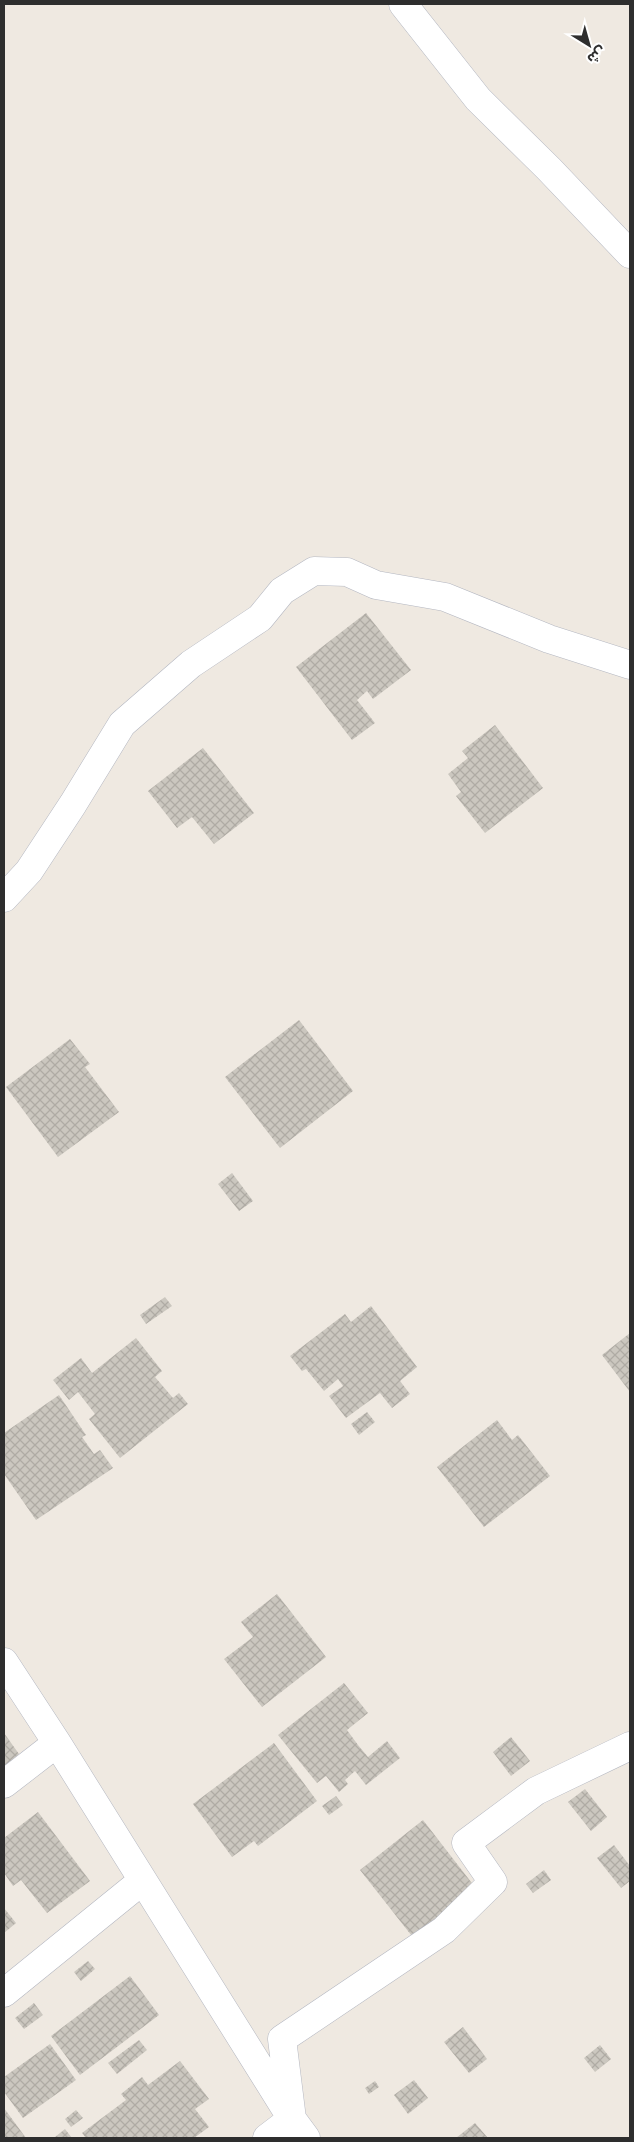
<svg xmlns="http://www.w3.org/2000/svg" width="634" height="2142" viewBox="0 0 634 2142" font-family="'Fira Sans','Noto Sans Arabic',sans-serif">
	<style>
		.building { fill: url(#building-cross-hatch) }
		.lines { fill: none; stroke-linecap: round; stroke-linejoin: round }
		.minor-casing { stroke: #b4b7c1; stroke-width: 29 }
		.minor { stroke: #fff; stroke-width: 28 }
	</style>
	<defs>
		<pattern id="building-cross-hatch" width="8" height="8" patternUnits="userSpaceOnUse" patternTransform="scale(1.25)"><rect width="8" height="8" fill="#cbc7bf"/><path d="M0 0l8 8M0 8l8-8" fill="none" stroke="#afaba4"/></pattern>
	</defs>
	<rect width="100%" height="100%" fill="#efe9e1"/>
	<path class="building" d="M366 613 411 670 373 699 367 691 357 700 375 723 352 740 296 667Z
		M495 725 543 788 485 833 456 796 461 792 448 774 468 758 462 751Z
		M203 748 254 813 214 844 192 817 177 828 148 791Z
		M299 1020 353 1091 280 1148 225 1077Z
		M70 1039 90 1064 85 1067 119 1112 58 1157 6 1087Z
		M232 1173 253 1201 239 1211 218 1184Z
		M165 1297 172 1306 146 1324 140 1315Z
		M371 1306 417 1367 400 1381 410 1394 392 1408 380 1393 346 1418 329 1396 343 1386 338 1379 324 1391 306 1369 302 1371 290 1356 345 1314 351 1322Z
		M630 1333V1392L602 1355Z
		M136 1338 162 1371 155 1377 173 1398 179 1393 188 1404 120 1458 89 1419 95 1414 78 1392 69 1400 53 1380 81 1358 92 1373Z
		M59 1395 86 1435 82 1437 94 1454 100 1450 113 1468 36 1520 4 1474V1433Z
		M367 1412 375 1422 359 1435 351 1424Z
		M497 1420 512 1440 518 1435 550 1476 484 1527 437 1467Z
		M277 1594 326 1657 262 1707 224 1659 253 1637 241 1622Z
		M344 1683 368 1713 347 1730 358 1745 368 1757 387 1741 400 1758 366 1785 355 1771 345 1780 348 1784 339 1792 326 1776 317 1783 278 1735Z
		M4 1733 19 1754 4 1766Z
		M511 1737 530 1761 511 1776 493 1752Z
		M274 1743 317 1801 258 1846 254 1841 232 1857 193 1804Z
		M585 1789 607 1817 591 1831 568 1802Z
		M336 1796 343 1805 329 1815 322 1806Z
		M38 1812 90 1881 47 1913 21 1880 13 1886 4 1873V1838Z
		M423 1820 478 1891 415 1940 360 1870Z
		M614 1845 630 1866V1881L621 1888 597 1858Z
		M544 1870 551 1880 533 1893 526 1884Z
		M4 1908 16 1923 4 1933Z
		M88 1961 95 1969 81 1981 74 1972Z
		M130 1976 159 2015 80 2075 51 2036Z
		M34 2003 43 2015 24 2029 15 2018Z
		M463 2027 487 2059 469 2073 444 2042Z
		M139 2040 147 2050 117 2074 108 2063Z
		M50 2044 76 2080 23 2118 4 2092V2077Z
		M600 2045 611 2059 595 2072 584 2058Z
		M180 2061 209 2099 195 2109 209 2127 194 2138H86L82 2133 126 2100 121 2094 142 2077 148 2085Z
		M414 2080 428 2098 408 2114 394 2095Z
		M375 2081 379 2087 369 2094 365 2088Z
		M4 2108 26 2138H4Z
		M76 2110 83 2118 71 2127 65 2119Z
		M475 2123 488 2138H456Z
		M65 2129 72 2138H56L55 2137Z"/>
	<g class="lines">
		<g class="minor-casing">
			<path id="minor" d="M403 4 478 99 549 169 630 254
				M4 898 29 871 73 804 122 724 191 664 260 618 282 591 314 571 347 572 376 585 445 597 549 639 630 665
				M4 1662 57 1743 292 2119 306 2138
				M4 1784 57 1743
				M4 1993 142 1881
				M267 2138 292 2119 282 2039 444 1930 493 1882 466 1843 536 1791 630 1746"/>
		</g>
		<use href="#minor" class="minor"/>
	</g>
	<rect width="634" height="2142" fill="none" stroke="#2e2e2e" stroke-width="10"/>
	<g transform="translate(589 45) rotate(143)" stroke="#ffffff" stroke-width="4" paint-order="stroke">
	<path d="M0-4L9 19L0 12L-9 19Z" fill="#2e2e2e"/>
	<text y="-8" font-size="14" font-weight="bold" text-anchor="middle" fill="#2e2e2e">ش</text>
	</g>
</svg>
